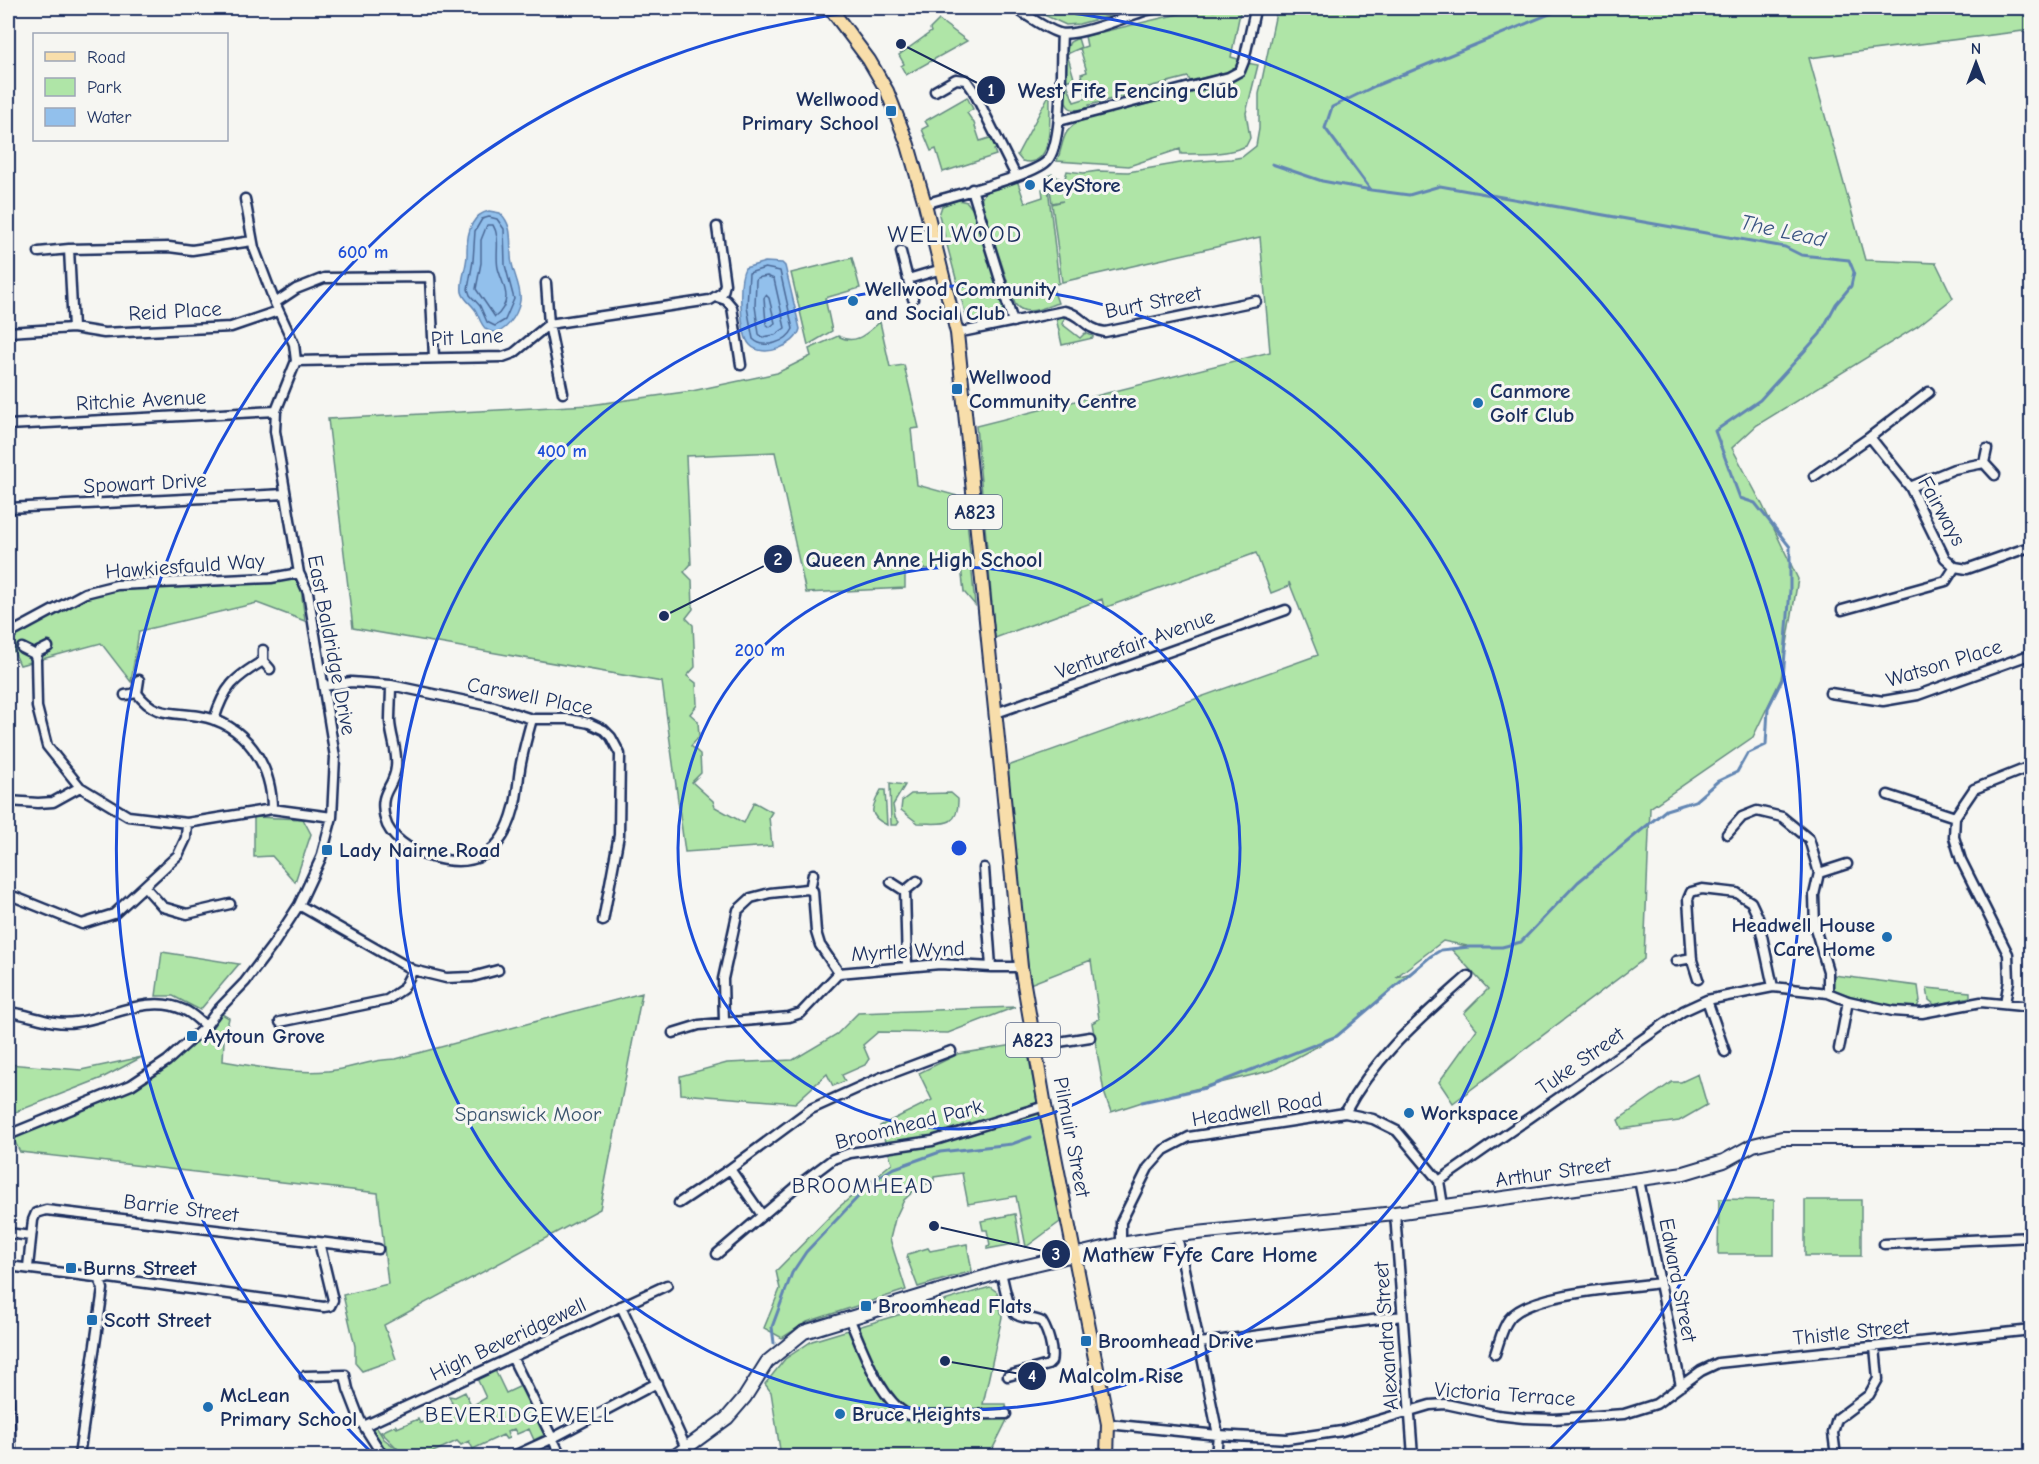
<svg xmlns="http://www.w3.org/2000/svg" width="2039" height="1464" viewBox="0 0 2039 1464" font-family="'Comic Neue',sans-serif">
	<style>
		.green { fill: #afe5a7; stroke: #658a82; stroke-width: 1.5; fill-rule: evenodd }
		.water { fill: #92c0ec; stroke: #6286b3; stroke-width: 1.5 }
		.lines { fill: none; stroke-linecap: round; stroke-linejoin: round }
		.shore { stroke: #4b6997; stroke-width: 1.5 }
		.stream { stroke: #6286b3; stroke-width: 3 }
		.street-casing { stroke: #1b2f5e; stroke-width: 13 }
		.secondary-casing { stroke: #1b2f5e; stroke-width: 16 }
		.primary-casing { stroke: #1b2f5e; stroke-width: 16 }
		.street { stroke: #f6f6f2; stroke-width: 8 }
		.secondary { stroke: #f6f6f2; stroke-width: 12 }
		.primary { stroke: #f8deab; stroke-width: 12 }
		.ring { fill: none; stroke: #1d4ed8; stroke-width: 3 }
		.poi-dot { fill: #1f6fb2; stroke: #f6f6f2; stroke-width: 2 }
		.labels { text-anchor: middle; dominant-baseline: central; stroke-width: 6; stroke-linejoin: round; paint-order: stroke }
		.shield { fill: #f6f6f2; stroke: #5d6b8a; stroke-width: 1.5 }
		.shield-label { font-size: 20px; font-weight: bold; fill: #1b2f5e }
		.poi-label { font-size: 21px; font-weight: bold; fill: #1b2f5e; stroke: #f6f6f2; text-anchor: start }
		.street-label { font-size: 21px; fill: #1b2f5e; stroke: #f6f6f2 }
		.park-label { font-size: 21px; fill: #39536d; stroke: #f6f6f2 }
		.water-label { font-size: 22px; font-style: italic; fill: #395382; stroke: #f6f6f2 }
		.neighbourhood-label { font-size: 22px; letter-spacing: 1.5px; fill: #1b2f5e; stroke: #f6f6f2 }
		.quarter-label { font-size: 24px; letter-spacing: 1.5px; fill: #1b2f5e; stroke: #f6f6f2 }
		.centre { fill: #1d4ed8; stroke: #f6f6f2; stroke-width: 3 }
		.ring-label { font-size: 18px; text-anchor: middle; font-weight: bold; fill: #1d4ed8; stroke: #f6f6f2; stroke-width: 6; stroke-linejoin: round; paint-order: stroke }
		.leader { fill: none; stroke: #1b2f5e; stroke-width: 2 }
		.callout-dot { fill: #1b2f5e; stroke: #f6f6f2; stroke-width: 2 }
		.mark-label { font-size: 18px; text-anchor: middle; font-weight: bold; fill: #fff }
		.callout-label { font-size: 22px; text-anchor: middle; font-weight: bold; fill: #1b2f5e; stroke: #f6f6f2; stroke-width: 6; stroke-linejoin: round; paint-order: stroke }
	</style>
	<rect width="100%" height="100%" fill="#f6f6f2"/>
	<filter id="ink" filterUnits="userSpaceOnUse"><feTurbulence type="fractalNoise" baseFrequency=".0167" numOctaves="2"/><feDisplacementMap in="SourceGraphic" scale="12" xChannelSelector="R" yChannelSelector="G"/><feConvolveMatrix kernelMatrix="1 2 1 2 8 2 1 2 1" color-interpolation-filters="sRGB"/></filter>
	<g filter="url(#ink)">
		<path class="green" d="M1029 8H1075L1116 14 1079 24 1066 25Z
			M1204 8H1210L1213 11 1227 8H1241L1231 57 1241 60 1236 70 1190 81 1188 77 1137 90 1135 93 1089 105V108C1083 109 1076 112 1070 108 1059 101 1064 52 1070 42L1078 38 1081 48 1087 46 1085 36ZM1080 48 1087 72 1081 74 1087 98 1074 102 1066 81 1074 78 1067 54Z
			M1277 8H2031V30L1809 58 1865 260 1936 263 1953 298 1918 326 1757 425 1732 448 1762 504 1798 579 1781 679 1753 737 1650 808 1644 959 1453 1103 1439 1082 1477 1029 1464 1013 1488 989 1451 949 1467 946 1443 941 1396 977 1411 973 1337 1036 1273 1070 1142 1102 1111 1112 1104 1092 1092 1023 1099 1019 1091 960 1030 984 1005 767 1318 655 1289 582V586L1271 593 1256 553 1104 608 1102 599 995 638 976 426 1270 352 1260 237 1062 282 1052 204 1063 201 1052 203 1048 176 1052 174 1062 180 1065 178 1067 171 1084 173 1098 171 1128 172 1186 162 1231 159 1242 157 1256 146 1259 129V94Z
			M939 20 967 41 906 75 901 66 904 64 899 55 931 32 930 29Z
			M1247 63 1258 65 1246 113 1250 138 1246 146C1227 155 1202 154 1181 154L1180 149 1129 166 1057 161C1065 141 1060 131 1082 120L1224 85 1242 74Z
			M1050 93C1049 114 1056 170 1022 161L1017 155Z
			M967 97 973 109 967 113 974 123 980 141 993 137 999 148 994 150 996 155 943 172 936 149 931 151 922 129 928 126 925 121Z
			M1017 180 1025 203 1043 197 1042 189 1048 187 1059 283 1052 286 1058 303C1044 307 1025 318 1015 304L981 202C983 185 1003 184 1017 180Z
			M958 200 967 202 974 211 1004 306 1001 315 973 321 966 316 939 215 942 206Z
			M852 258 860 288 825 298 832 331 808 345 791 273Z
			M1065 317 1062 324 1080 338 1085 333 1093 336V338L1062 345 1056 318Z
			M880 322 890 367 904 365 919 428 911 429 917 485 965 498 975 605 964 592 961 567 905 570V588L806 593 775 452 686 456 691 564 684 572 692 580 693 609 686 618 693 625 695 667 687 676 696 683 697 705 690 714 698 721 699 737 691 746 700 754 701 773 692 782 713 801 715 807 744 823 754 802 772 812 769 817 772 846 685 852 662 682 353 628 328 419 590 405 692 391 777 373 811 356 809 349 838 336C856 346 867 333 880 322Z
			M299 573 305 621 257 603 139 631 131 682 101 643 20 665 8 638V631L88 592 117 585Z
			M890 783 905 785 893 805 895 817 899 822 897 825H891Z
			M881 790H885L887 825C866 815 872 807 881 790Z
			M951 793 958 799C959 829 941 823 918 823L901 810 902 801 911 794Z
			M254 817 303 819 311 834 295 882 272 856 254 857Z
			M162 952 239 964 200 1010 173 996H156Z
			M1833 975 1918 986 1920 1001 1917 1007C1895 1011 1859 997 1837 992L1831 987Z
			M1927 988 1970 992V997L1935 1005 1929 1000Z
			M642 993 600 1209 384 1325 396 1359 362 1371 355 1363V1346L343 1295 388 1284 378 1193 20 1152 11 1134 131 1085 167 1061 217 1011 229 1018 224 1040 223 1061C258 1067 292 1074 328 1071 352 1069 370 1059 396 1059Z
			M1015 1007 948 1033 878 1032 863 1045 869 1059 865 1065 842 1075 845 1081 833 1086 827 1074 795 1103 681 1094 680 1076 727 1063 793 1060 837 1034 858 1013Z
			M1026 1043 1060 1222 1026 1247 1016 1196 968 1204 962 1173 934 1177V1181L917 1188 904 1200 895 1219 890 1239 906 1290 807 1322 782 1338 764 1328 780 1289 776 1271 839 1207 892 1163 880 1126 932 1100 919 1073 958 1054Z
			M142 1057 102 1078 8 1115V1064L81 1070Z
			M1698 1074 1707 1105 1679 1121 1622 1129 1618 1120 1672 1082H1681Z
			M1719 1199 1774 1200V1254H1718Z
			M1805 1200H1861V1256H1805Z
			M1015 1214 1020 1243 987 1249V1246L990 1245 987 1230H983L981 1221Z
			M967 1244 972 1271 918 1287 907 1258 908 1254 928 1248 930 1251Z
			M990 1287 997 1292 1002 1317 983 1404H1006L1008 1418 989 1456H781L771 1392 765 1384 785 1359 812 1341Z
			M493 1366 506 1393 523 1385 546 1434 534 1440 529 1429 517 1434 514 1429 507 1432 509 1438 506 1439 503 1435 473 1449 469 1441 461 1445 457 1441 433 1452 435 1456H383L364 1426 373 1422 384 1439 401 1452 381 1432 396 1425 397 1428 418 1419 420 1423 445 1413 443 1408 452 1403 449 1396 455 1397 465 1392 475 1413V1404L486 1398 475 1374Z"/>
		<path class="water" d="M489 211 500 213C513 225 510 240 511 256 511 271 522 286 520 301 518 314 503 340 487 330 481 326 479 317 476 311 472 304 464 300 462 292 460 279 468 265 467 251 467 235 470 215 489 211Z
			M765 262 782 263 785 266 800 329C796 346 763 359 750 345 740 335 738 281 745 268Z"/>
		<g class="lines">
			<path class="shore" d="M489 217 497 219 504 229 505 265 514 299 505 320 495 326 487 322 480 306 470 295 468 289 473 261 475 231 482 219Z
				M487 225H493C501 238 495 254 498 268 500 277 506 287 506 297 506 304 501 313 495 317L476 289 481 263V240Z
				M765 268 780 271 793 329C787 342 764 350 753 339L747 307 749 273Z
				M767 276 774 279 785 328 775 335 762 337 759 334 755 306 756 280 757 278Z
				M766 295 769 298 775 323 770 327 766 324 764 298Z"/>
			<path class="stream" d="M1371 190 1325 128 1332 107 1375 86 1564 8
				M1142 1102 1205 1088 1337 1036 1431 956 1441 950 1469 947H1502L1521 942 1578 882 1666 810 1695 801 1718 781 1737 772 1747 754 1766 745 1768 708 1783 678 1790 590V547L1755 503 1740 498 1715 431 1760 400 1820 334 1836 304 1851 286 1854 272 1849 260 1801 255 1785 247 1440 186 1409 195 1371 190 1322 181 1272 164
				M774 1343 772 1327 792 1273 806 1252 874 1180 892 1169 940 1152 1012 1144 1031 1137"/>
			<g class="street-casing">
				<path id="street" d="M1015 8C1029 16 1043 28 1059 33 1075 38 1127 17 1144 11
					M1109 8 1144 11 1158 8
					M935 91 956 79 966 80 973 90 1016 176
					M1059 121 1229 77 1240 71 1244 61 1255 10
					M972 189 1013 322
					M925 204C949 196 1033 176 1047 161 1064 143 1060 61 1062 34
					M69 249 73 328
					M39 252 69 249 169 247 192 250 252 241
					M901 252 913 299
					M908 279 942 269
					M546 283 549 324 563 393
					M717 297 726 300 732 307 741 365
					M275 303 296 289 324 278 430 277 434 357
					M8 332 73 328 104 333 231 327 278 311
					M957 333 1064 311C1082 314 1084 329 1105 332L1256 301
					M296 361 503 357 514 353 549 324 710 300 723 292 725 284 717 227
					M8 425 276 411
					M1870 437 1910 487 1945 558 1955 567 1967 569 2032 546
					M1984 463 1995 475
					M1814 476 1870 437 1929 392
					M1910 487 1954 469 1984 463 1987 449
					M8 508 285 494
					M1842 610 1946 581 1955 567
					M8 623 11 633 85 593 117 585 271 578 299 573
					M22 648 34 654 36 659 37 707 47 746 80 787 128 816 187 823 272 809 332 817
					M36 659 38 652 48 647
					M263 661 270 669
					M139 680 137 693C154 717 173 712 199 716 245 723 272 765 272 809
					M391 685C391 697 390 710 390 722 391 737 398 752 396 767 394 789 378 790 385 819 389 837 411 851 428 856 474 870 502 855 514 808 518 794 518 778 521 763 524 748 528 733 532 719
					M324 686 351 682 391 685 494 707 532 719H569L589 723 604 730 611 737 620 754 619 835 603 921
					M1830 693 1883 701 1918 695 2032 654
					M125 695 137 693
					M996 713 1286 610
					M214 720C224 687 234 678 263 661V650
					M1888 795 1955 817
					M8 801 38 803 53 802 80 787
					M1727 834 1742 817 1757 811 1782 817 1809 839 1819 873 1814 895 1815 928 1828 971V993
					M984 868 991 967
					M1819 873 1847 864
					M891 882 905 891 917 881
					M145 887 163 907 187 914 230 904
					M810 890 813 874
					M905 891 907 965
					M8 897H15L82 924 114 914 178 855 186 838 187 823
					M299 905 413 970 446 978 472 977 498 970
					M1676 961 1692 958
					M1698 979 1692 960 1688 899 1691 892 1702 889 1737 893 1751 902 1758 917 1773 987
					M1707 1000 1725 1052
					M2005 1003 2009 981 2008 954 1961 860 1954 837 1955 817 1974 789 2032 766
					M8 1012C31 1014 51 1026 76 1022 110 1018 150 993 184 1010 192 1013 199 1021 206 1026
					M280 1022 387 1000 403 989 413 970
					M724 1022 723 979 738 910 751 898 770 893 807 889 813 891 816 932 820 945 839 973
					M673 1033 699 1025 789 1017 801 1013 839 973 940 964 991 967H1021
					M1034 1046 1090 1037
					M1839 1049 1848 1001
					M1345 1113C1374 1057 1421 1018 1468 976
					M8 1135 131 1085 167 1061 206 1026 217 1011 245 982 273 945 299 905 321 858 332 817 335 757 308 592 299 573 275 431 276 411 296 361 294 344 275 303 254 248 245 199
					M730 1169 762 1215
					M1639 1180 1681 1386
					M679 1203 730 1169 811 1109 882 1077 951 1051
					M1443 1206 1439 1181 1683 1011 1707 1000 1773 987 1828 993 1848 1001 1893 1011 1922 1013 1981 1002 2032 1007
					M1395 1213 1413 1456
					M8 1233 31 1236
					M1177 1235 1218 1435 1216 1456
					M1121 1244V1222L1148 1168 1164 1150 1189 1137 1345 1113 1373 1119 1397 1131 1439 1181
					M1884 1244 2032 1237
					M717 1254 797 1186 833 1159 850 1153 932 1141 1045 1106
					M8 1266 95 1277 100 1281 109 1278 324 1307 330 1306 333 1300 319 1242
					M28 1267 33 1220 36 1213 46 1210 378 1249
					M1001 1272C1004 1283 1008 1313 1019 1316 1027 1319 1035 1318 1042 1322 1048 1332 1054 1351 1051 1362L1048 1365 1008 1376
					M621 1306 686 1448
					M849 1318C863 1349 879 1399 908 1415L1006 1414
					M1200 1343 1402 1316
					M1495 1354C1499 1343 1502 1328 1509 1319 1529 1292 1626 1288 1660 1283
					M512 1357 561 1456
					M305 1376 345 1375 348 1389 360 1420 383 1456
					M8 1377 11 1456
					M1108 1424 1218 1435 1287 1439 1342 1431 1430 1405 1446 1404 1497 1415 1524 1418 1554 1419 1624 1414 1656 1404 1701 1371 1718 1363 2032 1330
					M364 1426 667 1285
					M79 1456 103 1289 100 1281
					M514 1456 551 1439 657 1383
					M1836 1456 1833 1433 1837 1419 1869 1395 1878 1379 1875 1347"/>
			</g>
			<g class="secondary-casing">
				<path id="secondary" d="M675 1456 727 1418 745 1397 767 1362 804 1332 1001 1272 1121 1244 1177 1235 1395 1213 1684 1173 1724 1161 1753 1145 1782 1138H2032"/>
			</g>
			<g class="primary-casing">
				<path id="primary" d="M830 8 869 60 887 91 908 145 925 204 957 333 1021 967 1045 1106 1108 1424 1107 1456"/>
			</g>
			<use href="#street" class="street"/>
			<use href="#secondary" class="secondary"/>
			<use href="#primary" class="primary"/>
		</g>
	</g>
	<g class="ring">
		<circle cx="959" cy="848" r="281"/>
		<circle cx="959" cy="848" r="562"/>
		<path d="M373 1454A843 843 0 0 1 893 8M1025 8A843 843 0 0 1 1545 1454"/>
	</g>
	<g class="poi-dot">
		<rect x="885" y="105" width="12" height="12" rx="3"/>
		<circle cx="1030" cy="185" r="6"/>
		<circle cx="853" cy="301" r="6"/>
		<rect x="951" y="383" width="12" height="12" rx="3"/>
		<circle cx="1478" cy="403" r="6"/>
		<rect x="321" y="844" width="12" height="12" rx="3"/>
		<circle cx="1887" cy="937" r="6"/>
		<rect x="186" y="1030" width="12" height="12" rx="3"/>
		<circle cx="1409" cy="1113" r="6"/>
		<rect x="65" y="1262" width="12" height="12" rx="3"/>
		<rect x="860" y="1300" width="12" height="12" rx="3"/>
		<rect x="86" y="1314" width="12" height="12" rx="3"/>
		<rect x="1080" y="1335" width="12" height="12" rx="3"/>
		<circle cx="208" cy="1407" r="6"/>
		<circle cx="840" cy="1414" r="6"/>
	</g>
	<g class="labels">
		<g class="shield">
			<rect x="948" y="495" width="54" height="34" rx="4.5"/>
			<rect x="1006" y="1023" width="54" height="34" rx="4.5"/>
		</g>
		<g class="shield-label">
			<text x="975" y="512">A823</text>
			<text x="1033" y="1040">A823</text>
		</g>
		<g class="poi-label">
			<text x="879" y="99" text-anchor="end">Wellwood<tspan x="879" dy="24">Primary School</tspan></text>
			<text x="1042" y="185">KeyStore</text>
			<text x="865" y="289">Wellwood Community<tspan x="865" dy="24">and Social Club</tspan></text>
			<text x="969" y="377">Wellwood<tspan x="969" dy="24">Community Centre</tspan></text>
			<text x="1490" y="391">Canmore<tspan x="1490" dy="24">Golf Club</tspan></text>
			<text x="339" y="850">Lady Nairne Road</text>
			<text x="1875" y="925" text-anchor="end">Headwell House<tspan x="1875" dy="24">Care Home</tspan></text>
			<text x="204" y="1036">Aytoun Grove</text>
			<text x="1421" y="1113">Workspace</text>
			<text x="83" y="1268">Burns Street</text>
			<text x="878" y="1306">Broomhead Flats</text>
			<text x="104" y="1320">Scott Street</text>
			<text x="1098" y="1341">Broomhead Drive</text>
			<text x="220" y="1395">McLean<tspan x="220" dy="24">Primary School</tspan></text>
			<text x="852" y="1414">Bruce Heights</text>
		</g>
		<g class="street-label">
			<text transform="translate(1153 302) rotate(-11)">Burt Street</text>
			<text transform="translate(175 311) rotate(-3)">Reid Place</text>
			<text transform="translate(467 337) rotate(-3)">Pit Lane</text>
			<text transform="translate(141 400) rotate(-3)">Ritchie Avenue</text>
			<text transform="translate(145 483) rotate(-3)">Spowart Drive</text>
			<text transform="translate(1942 511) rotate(61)">Fairways</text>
			<text transform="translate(185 566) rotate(-4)">Hawkiesfauld Way</text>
			<text transform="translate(1135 644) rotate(-20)">Venturefair Avenue</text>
			<text transform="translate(332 645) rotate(79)">East Baldridge Drive</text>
			<text transform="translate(1944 663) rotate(-17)">Watson Place</text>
			<text transform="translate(530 696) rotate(11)">Carswell Place</text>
			<text transform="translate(908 951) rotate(-3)">Myrtle Wynd</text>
			<text transform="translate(1580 1061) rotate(-35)">Tuke Street</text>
			<text transform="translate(1257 1109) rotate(-9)">Headwell Road</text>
			<text transform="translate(909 1124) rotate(-14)">Broomhead Park</text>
			<text transform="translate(1072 1137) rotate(79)">Pilmuir Street</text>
			<text transform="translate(1553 1172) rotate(-8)">Arthur Street</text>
			<text transform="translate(181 1208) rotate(7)">Barrie Street</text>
			<text transform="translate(1678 1280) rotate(79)">Edward Street</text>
			<text transform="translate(1851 1332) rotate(-6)">Thistle Street</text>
			<text transform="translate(1386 1336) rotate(-94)">Alexandra Street</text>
			<text transform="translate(508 1339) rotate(-25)">High Beveridgewell</text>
			<text transform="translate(1505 1394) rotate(4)">Victoria Terrace</text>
		</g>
		<g class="park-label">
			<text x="528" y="1114">Spanswick Moor</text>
		</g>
		<g class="water-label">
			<text transform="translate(1783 231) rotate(12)">The Lead</text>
		</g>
		<g class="neighbourhood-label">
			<text x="863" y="1186">BROOMHEAD</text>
			<text x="520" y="1415">BEVERIDGEWELL</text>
		</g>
		<g class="quarter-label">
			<text x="955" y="234">WELLWOOD</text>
		</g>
	</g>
	<circle cx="959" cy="848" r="9" class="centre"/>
	<g class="ring-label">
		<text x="363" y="258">600 m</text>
		<text x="562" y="457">400 m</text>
		<text x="760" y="656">200 m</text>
	</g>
	<path class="leader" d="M901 44L991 90M664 616L778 559M934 1226L1056 1254M945 1361L1032 1376"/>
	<g class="callout-dot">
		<circle cx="901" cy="44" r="6"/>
		<circle cx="664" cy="616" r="6"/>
		<circle cx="934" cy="1226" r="6"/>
		<circle cx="945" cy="1361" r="6"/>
		<circle cx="991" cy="90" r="15"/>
		<circle cx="778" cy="559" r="15"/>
		<circle cx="1056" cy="1254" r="15"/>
		<circle cx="1032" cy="1376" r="15"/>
	</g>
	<g class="mark-label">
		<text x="991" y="96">1</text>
		<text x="778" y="565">2</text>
		<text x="1056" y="1260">3</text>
		<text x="1032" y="1382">4</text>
	</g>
	<g class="callout-label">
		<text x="1128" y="98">West Fife Fencing Club</text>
		<text x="924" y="567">Queen Anne High School</text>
		<text x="1200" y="1262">Mathew Fyfe Care Home</text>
		<text x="1121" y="1383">Malcolm Rise</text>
	</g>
	<rect width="2039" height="1464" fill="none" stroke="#f6f6f2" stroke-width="30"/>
	<rect x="15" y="15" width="2009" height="1434" fill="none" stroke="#1b2f5e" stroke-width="2" filter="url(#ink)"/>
	<rect x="33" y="33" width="195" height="108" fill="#f6f6f2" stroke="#9ea6b7" stroke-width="1.5"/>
	<rect x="45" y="52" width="30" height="9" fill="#f8deab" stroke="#9ea6b7" stroke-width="1.5"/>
	<text x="87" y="63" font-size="18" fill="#1b2f5e">Road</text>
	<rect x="45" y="78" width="30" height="18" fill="#afe5a7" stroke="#9ea6b7" stroke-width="1.5"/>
	<text x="87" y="93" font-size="18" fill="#1b2f5e">Park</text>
	<rect x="45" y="108" width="30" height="18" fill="#92c0ec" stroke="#9ea6b7" stroke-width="1.5"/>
	<text x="87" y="123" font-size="18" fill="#1b2f5e">Water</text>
	<g transform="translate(1976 63)" stroke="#f6f6f2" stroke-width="4.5" paint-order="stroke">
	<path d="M0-4.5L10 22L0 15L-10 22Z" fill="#1b2f5e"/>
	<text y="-9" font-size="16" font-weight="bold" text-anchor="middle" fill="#1b2f5e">N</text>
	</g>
</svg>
